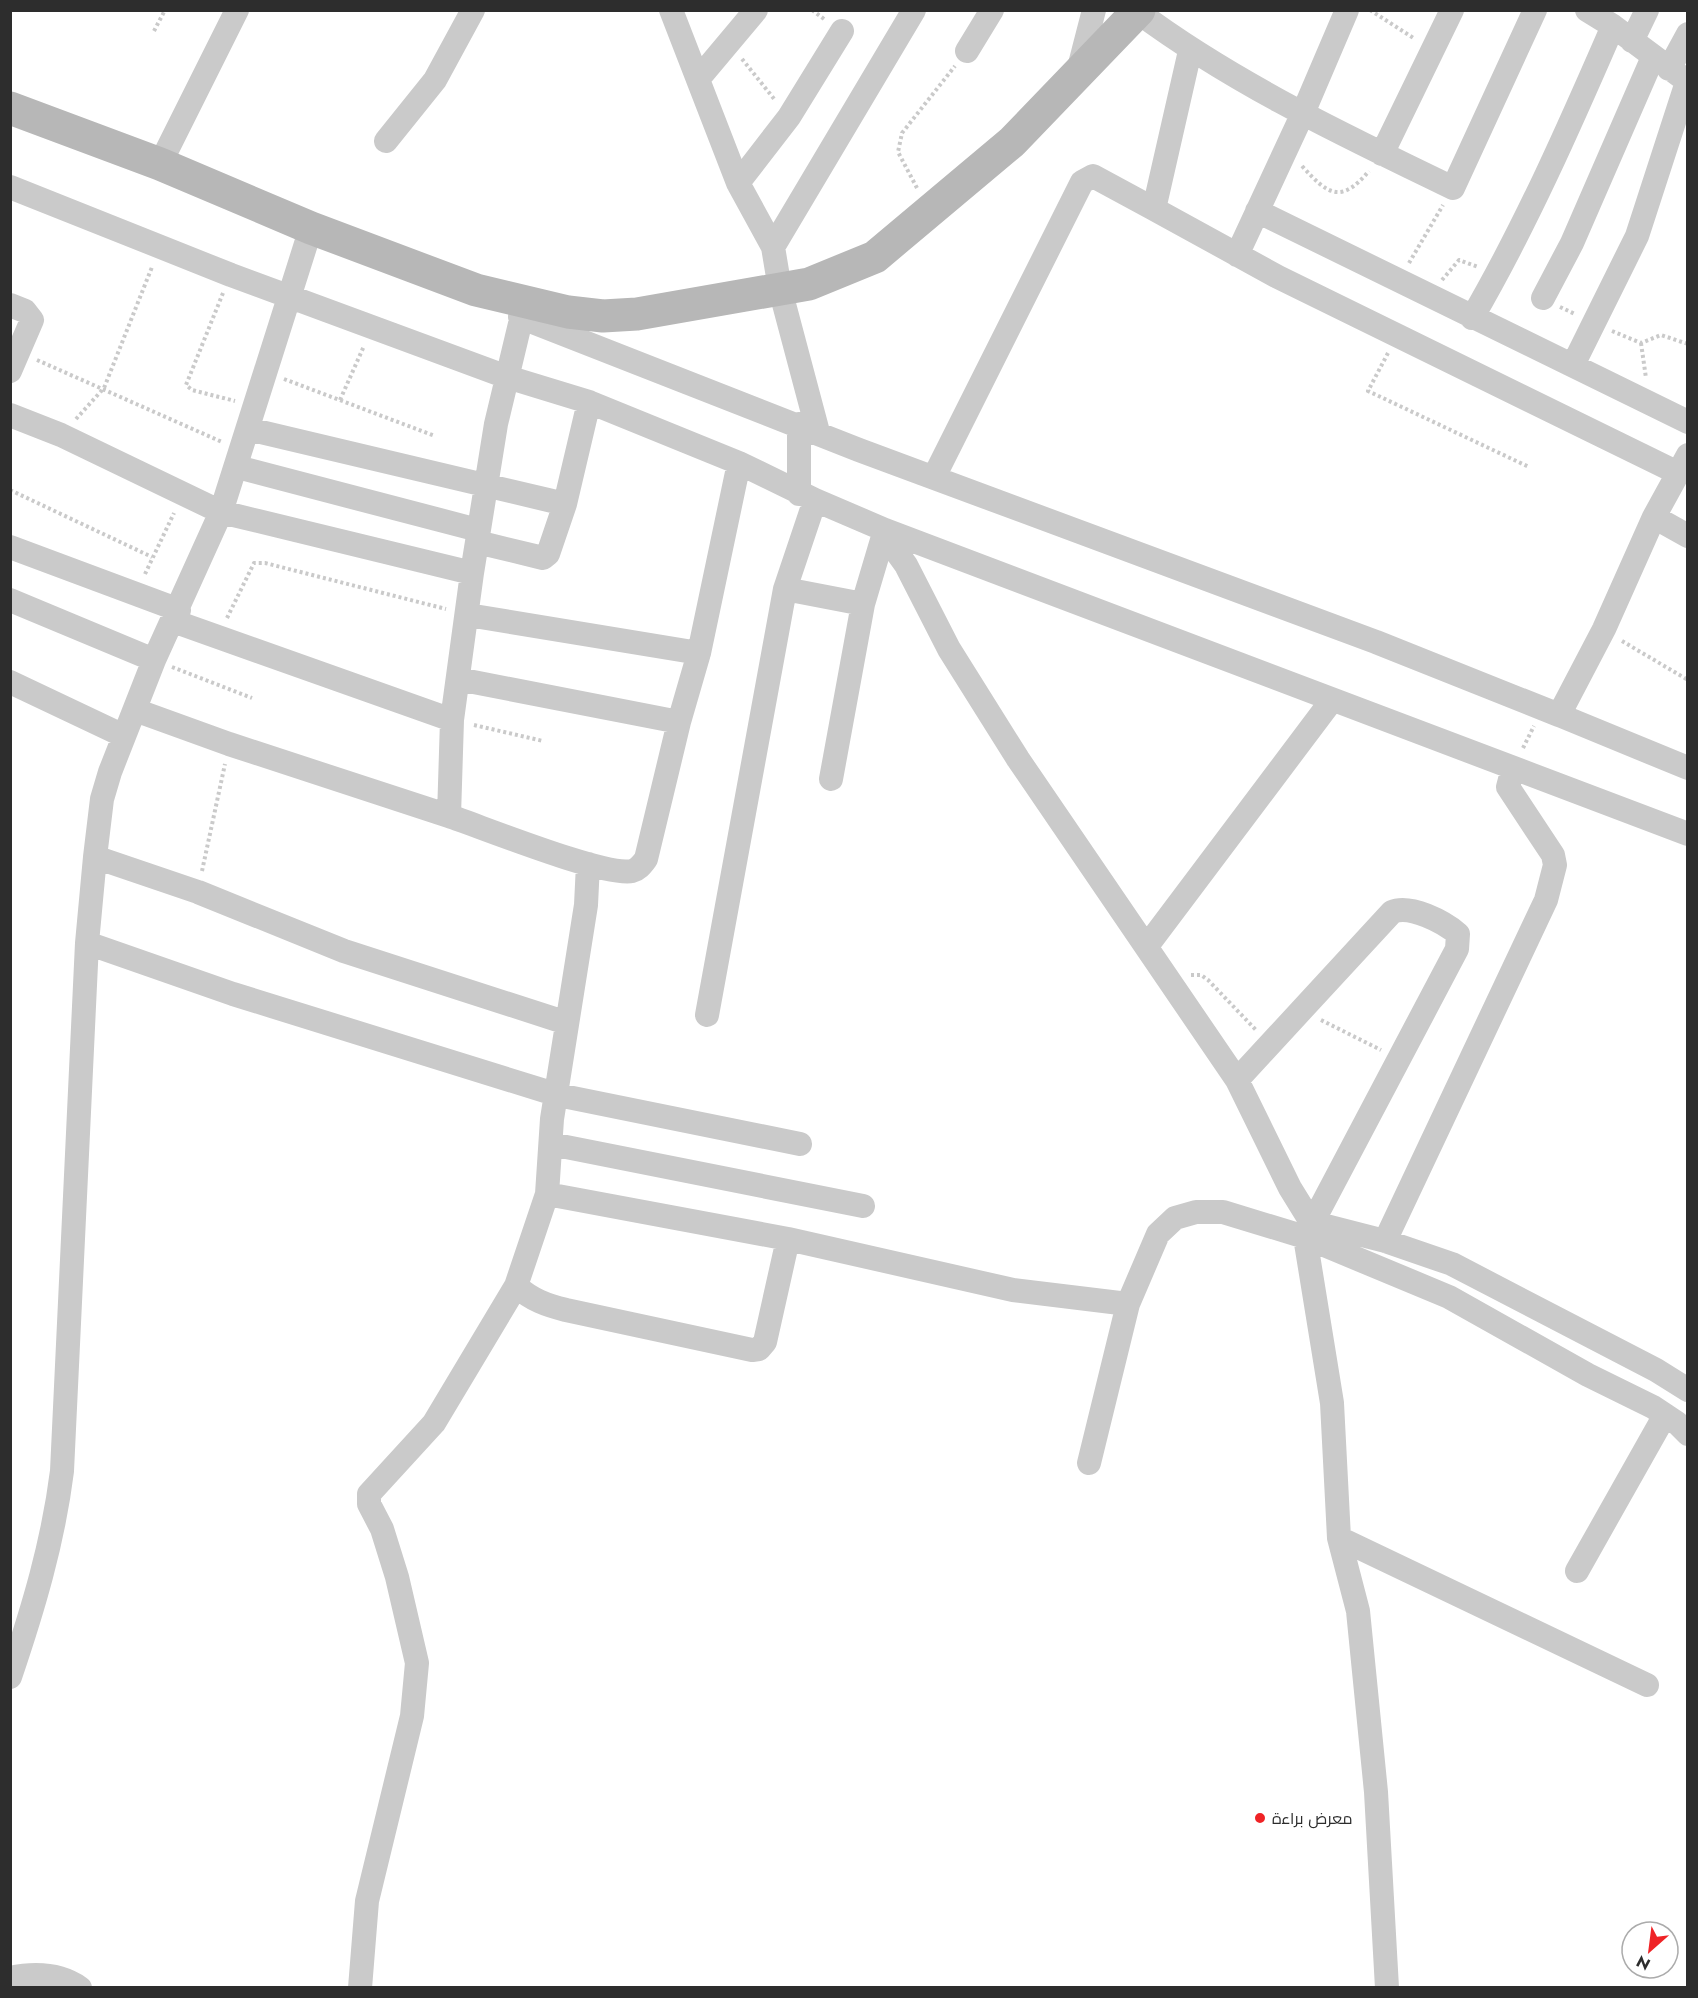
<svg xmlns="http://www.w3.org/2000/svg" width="1698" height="1998" viewBox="0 0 1698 1998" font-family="Jost,Cairo,sans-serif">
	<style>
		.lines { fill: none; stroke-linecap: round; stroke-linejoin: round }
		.path { stroke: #cacaca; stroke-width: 4; stroke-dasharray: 3 3; stroke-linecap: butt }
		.minor { stroke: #cacaca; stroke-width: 24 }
		.secondary { stroke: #b7b7b7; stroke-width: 33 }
		.poi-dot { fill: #ef2326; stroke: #fff; stroke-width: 2 }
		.labels { text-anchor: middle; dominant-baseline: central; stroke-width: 6; stroke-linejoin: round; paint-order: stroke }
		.poi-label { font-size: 16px; fill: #2d2d2d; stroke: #fff; text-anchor: start }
	</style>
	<rect width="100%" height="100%" fill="#fff"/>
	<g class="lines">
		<path class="path" d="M812 10 824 19
			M1370 10 1415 39
			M154 31 165 10
			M742 59 775 100
			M1302 166C1328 195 1341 204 1369 171
			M917 188 898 152 902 133 955 66
			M1409 263 1443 205
			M1442 280 1459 260 1478 267
			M223 293 186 385 192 390 235 401
			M1560 307 1575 314
			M1612 331 1641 343 1661 335 1688 344
			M1641 343 1646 378
			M1388 353 1368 391 1529 467
			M37 360 222 442
			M284 379 435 436
			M340 400 364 346
			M76 419 104 388 152 267
			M10 490 152 557
			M145 574 174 513
			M227 618 254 563H265L446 609
			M1622 641 1688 680
			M172 667 252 698
			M474 725 543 741
			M1523 748 1534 726
			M202 871 225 764
			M1191 975H1201L1208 980 1256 1030
			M1321 1020 1381 1050"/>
		<path class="minor" d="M671 10 738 183 773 247 780 289 818 432
			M1587 10 1613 26 1688 82
			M1138 12C1235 84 1344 135 1453 188L1535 10
			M1632 41 1647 10
			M967 51 992 10
			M1190 51 1154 209 1278 277 1678 473
			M1669 69 1688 34
			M1078 72 1094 10
			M699 78 756 10
			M386 141 435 80 473 10
			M1382 154 1452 10
			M160 164 237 10
			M738 183 789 117 842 31
			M10 187 231 275 507 377 589 402 739 463 815 500 785 589 863 604
			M1257 211 1688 422
			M311 228 221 512 154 660 110 772 102 799 95 857 198 892 344 951 567 1023
			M773 247 914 10
			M1237 255 1303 113 1347 10
			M1543 298 1572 243 1653 57
			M10 305 25 311 32 320 10 371
			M520 317 859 450 1376 642 1559 715 1604 629 1654 517 1688 455
			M1472 318C1526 225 1570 125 1613 26
			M1573 365 1637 236 1687 82
			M10 415 61 435 221 512 472 573
			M248 429 565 504
			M237 467 478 530
			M934 477 1082 182 1093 176 1154 209
			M799 494V424
			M815 500 885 530 1688 834
			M1654 517 1688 536
			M882 539 893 547 906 565 949 649 1018 759 1237 1080 1392 912C1410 904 1444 922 1458 934L1457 949 1305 1237 1332 1403 1339 1538 1358 1611 1376 1792 1387 1988
			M477 542 543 558 548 554 565 504 589 402
			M10 547 179 610
			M10 600 154 660
			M468 615 699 653
			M173 621 452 720
			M458 679 679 722
			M10 682 124 736
			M135 710 229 744 449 816 452 720 472 573 496 424 525 303
			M1559 715 1688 768
			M831 779 863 604 885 530
			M449 816C482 827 605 877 632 871 639 869 642 864 646 859L679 722 699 653 739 463
			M588 864 586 905 552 1119 547 1194 788 1239 1013 1290 1128 1304 1158 1234 1175 1218 1196 1212H1223L1305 1237 1449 1297 1588 1375 1653 1407 1677 1423 1688 1434
			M87 943 233 994 558 1095 800 1144
			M1147 946 1332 700
			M707 1015 785 589
			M1237 1080 1290 1188 1311 1222 1385 1241 1452 1264 1656 1370 1688 1390
			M551 1144 863 1206
			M547 1194 516 1286C532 1300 546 1305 566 1310L752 1350 759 1349 765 1342 788 1239
			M1385 1241 1546 900 1555 865 1553 855 1508 787 1513 768
			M1089 1463 1128 1304
			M1339 1538 1647 1685
			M1577 1571 1665 1415
			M10 1677C33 1609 53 1543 62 1471L87 943 95 857
			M10 1978C34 1973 60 1974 80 1988
			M360 1988 367 1901 412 1716 417 1663 397 1577 382 1529 369 1504V1494L434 1423 516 1286"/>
		<path class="secondary" d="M10 108 160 164 311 228 476 290 568 312 603 316 637 314 809 284 875 257 1012 142 1139 10"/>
	</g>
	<circle class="poi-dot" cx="1260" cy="1818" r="6"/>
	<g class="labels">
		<g class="poi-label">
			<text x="1272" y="1818">معرض براءة</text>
		</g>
	</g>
	<rect width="1698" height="1998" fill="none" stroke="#2d2d2d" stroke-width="24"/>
	<g transform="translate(1650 1950) rotate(208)"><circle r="28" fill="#ffffff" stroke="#ababab" stroke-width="1.5"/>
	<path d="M0-4.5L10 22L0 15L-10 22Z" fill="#ef2326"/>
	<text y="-9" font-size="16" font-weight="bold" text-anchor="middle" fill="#2d2d2d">N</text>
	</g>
</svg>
